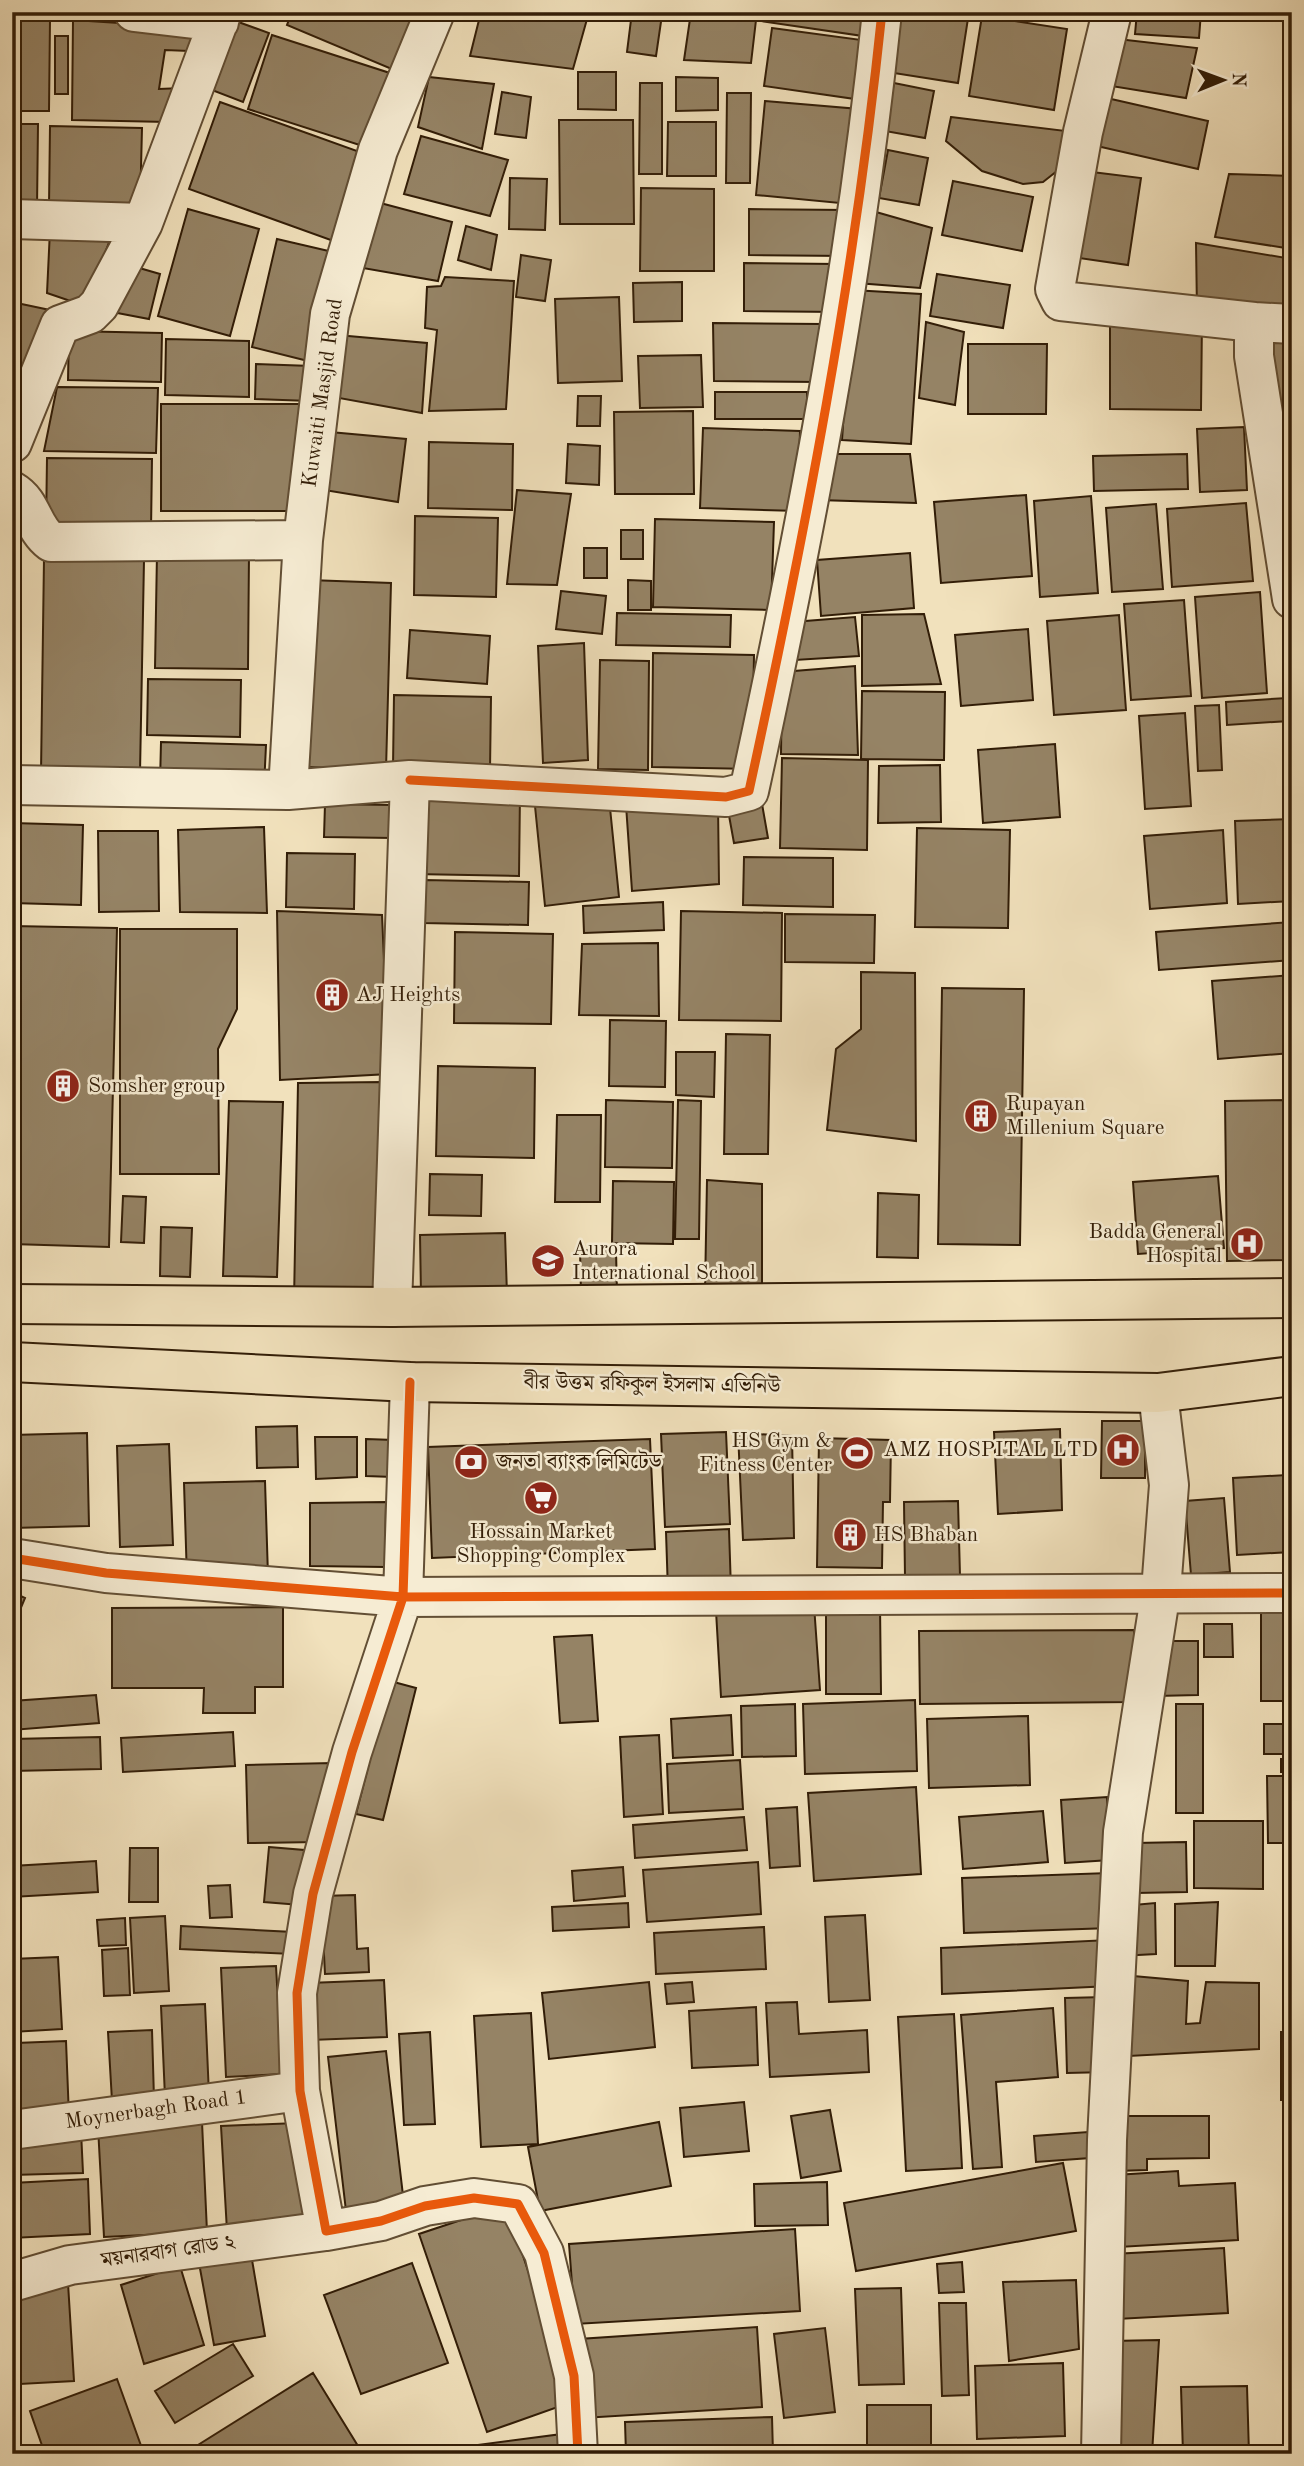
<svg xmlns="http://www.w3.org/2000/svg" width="1304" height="2466" viewBox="0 0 1304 2466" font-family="'Old Standard TT','Noto Serif Bengali',serif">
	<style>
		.building { fill: #958365; stroke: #321d07; stroke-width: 2 }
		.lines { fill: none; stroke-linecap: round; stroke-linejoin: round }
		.minor-casing { stroke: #624e34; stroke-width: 42 }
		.primary-casing { stroke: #321d07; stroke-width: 42 }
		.minor { stroke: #f6ecd3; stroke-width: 38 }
		.primary { stroke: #f1e1bc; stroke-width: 38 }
		.cycleway-casing { stroke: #f6ecd3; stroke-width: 13 }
		.cycleway { stroke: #e8590c; stroke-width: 9 }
		.labels { text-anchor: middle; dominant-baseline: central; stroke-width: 5; stroke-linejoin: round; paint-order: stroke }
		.street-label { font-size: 21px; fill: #321d07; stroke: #f6ecd3 }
		.poi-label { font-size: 21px; fill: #321d07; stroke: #f6ecd3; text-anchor: start }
	</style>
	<rect width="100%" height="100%" fill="#f1e1bc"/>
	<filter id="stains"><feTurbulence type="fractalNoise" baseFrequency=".00286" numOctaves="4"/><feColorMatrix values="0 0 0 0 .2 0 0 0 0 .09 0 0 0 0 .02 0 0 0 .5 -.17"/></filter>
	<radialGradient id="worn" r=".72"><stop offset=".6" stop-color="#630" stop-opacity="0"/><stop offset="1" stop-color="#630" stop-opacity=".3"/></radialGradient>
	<path class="building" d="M292 12H418L394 70 287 25Z
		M481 12H589L573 69 470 56Z
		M632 12 662 15 656 56 627 52Z
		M762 12H866L863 36 761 21Z
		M890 12H969L958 83 881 71Z
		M1137 12H1201L1199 38 1135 34Z
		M982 16 1067 29 1054 110 969 96Z
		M12 19 50 20 49 111H12Z
		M230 19 269 33 243 102 204 87Z
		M690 19 756 20 751 63 684 60Z
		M73 20 196 28 189 51 165 50 159 89 181 88 168 122 72 120Z
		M772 28 869 41 862 100 764 86Z
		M272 35 396 75 372 149 248 109Z
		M55 36H68V94H55Z
		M1109 38 1197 48 1186 98 1105 85Z
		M1290 68H1292V164H1286Z
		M578 72H616V110L578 109Z
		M429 77 494 84 482 149 418 127Z
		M676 77 718 78V110L676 111Z
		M640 83H662V174H639Z
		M894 83 934 91 925 138 885 131Z
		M502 92 531 97 526 138 495 134Z
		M727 93H751L750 183H726Z
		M1098 96 1208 121 1198 169 1088 144Z
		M765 101 859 109 850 204 756 195Z
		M220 102 371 156 339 243 189 189Z
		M951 117 1066 131 1057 171 1043 182 1023 184 982 171 946 141Z
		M559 120H633L634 224H560Z
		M668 122H716V176H667Z
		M12 124H38L37 208 12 207Z
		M50 126 142 128 140 208 49 206Z
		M421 136 508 160 490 216 404 194Z
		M888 150 928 158 919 205 879 198Z
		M1092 172 1141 178 1128 265 1072 257Z
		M1229 174 1292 176V249L1215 237Z
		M510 178 547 179 545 230 509 229Z
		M953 181 1033 197 1022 251 942 235Z
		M641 188 714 189V271H640Z
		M369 200 452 222 438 281 357 267Z
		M862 208 932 228 920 288 857 283Z
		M188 209 259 229 230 336 158 316Z
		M749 209 848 210 847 256 749 255Z
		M466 226 497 235 491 270 458 260Z
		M50 230 113 232 85 306 47 293Z
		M277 239 333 252 308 361 252 347Z
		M1196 243 1292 259V316L1197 311Z
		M521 255 551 260 545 301 516 297Z
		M744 263 838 264V312L744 311Z
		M129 265 160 274 149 319 112 312Z
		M937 274 1010 285 1003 328 930 316Z
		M445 277 514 281 506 409 429 411 437 330 425 328 427 287 441 286Z
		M682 282V321L634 322 633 283Z
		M852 290 921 294 911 444 842 440Z
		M619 297 622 381 558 383 555 299Z
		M12 302 50 310 27 371 12 368Z
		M1110 319H1202L1201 410 1110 409Z
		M926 322 964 332 955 405 919 398Z
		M713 323 822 324 819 382 714 381Z
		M69 331 162 333 161 382 68 380Z
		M337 335 427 343 422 413 339 398Z
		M1292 338V425L1271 426 1266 339Z
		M166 339 249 341V397L165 395Z
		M968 344H1047L1046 414H968Z
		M701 355 703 407 640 408 638 356Z
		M256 364 311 366 310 401 255 399Z
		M57 387 158 388 156 453 44 451Z
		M715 392H807V419H715Z
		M578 396H601L600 426H577Z
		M161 404H301V511H161Z
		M693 411 694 494H615L614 412Z
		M1244 427 1247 490 1200 492 1197 429Z
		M703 428 800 431 798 511 700 508Z
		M330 432 406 439 398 502 318 489Z
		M429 442 513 444 512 510 428 508Z
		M568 444 600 446 599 485 566 483Z
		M825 454H910L916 503 818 500Z
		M1187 454 1188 489 1094 491 1093 456Z
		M47 458 152 459 151 531 46 529Z
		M517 490 571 494 557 585 507 584Z
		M1026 495 1032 576 941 583 934 502Z
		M1091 496 1098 593 1040 597 1034 501Z
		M1246 503 1253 581 1172 587 1167 509Z
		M1156 504 1163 589 1112 592 1106 508Z
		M415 516 498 518 496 597 414 595Z
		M655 519 774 522 771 610 653 607Z
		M621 530H643V559H621Z
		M584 548H607V578H584Z
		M157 553H249L248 669 155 668Z
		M910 553 914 608 821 616 817 560Z
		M44 559 144 560 140 773 41 772Z
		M309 580 391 583 386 770 304 767Z
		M628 580 651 581V610H628Z
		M561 591 606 596 602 634 556 629Z
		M1260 592 1267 693 1202 698 1195 597Z
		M1184 600 1191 696 1131 700 1124 604Z
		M617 613 731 615 730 647 616 645Z
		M924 614 941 684 862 686V615Z
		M1119 615 1126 710 1054 715 1047 621Z
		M855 617 859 656 795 660 793 622Z
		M1028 629 1033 700 961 706 955 635Z
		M410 630 490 636 487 684 407 678Z
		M584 643 588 760 543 763 538 646Z
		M653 653 754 655 752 769 652 767Z
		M600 660 649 661 648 770 598 769Z
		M855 666 858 755 781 754 782 672Z
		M148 679 241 680 240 737 147 735Z
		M862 691 945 692 944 760 861 759Z
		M394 695 491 697 490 770 393 768Z
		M1287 698 1289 721 1227 725 1226 702Z
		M1219 705 1222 770 1198 771 1195 706Z
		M1185 713 1191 806 1145 809 1139 716Z
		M161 742 266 745 264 787 160 783Z
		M1055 744 1060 817 983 823 978 750Z
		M782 758 868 760 867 850 780 848Z
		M940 765 941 822 878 823 879 766Z
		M414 791 520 793 519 876 413 874Z
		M718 803 719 884 632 891 626 805Z
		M325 804 394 805 393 838 324 837Z
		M762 804 768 838 734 843 728 810Z
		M535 806 610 808 619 897 545 906Z
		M1292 819V901L1238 904 1235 821Z
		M12 823 83 825 81 905 12 903Z
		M264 827 267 913 180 912 178 830Z
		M917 828 1010 830 1008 928 915 927Z
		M1223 830 1227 903 1150 909 1144 836Z
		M98 831H158L159 911 99 912Z
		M287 853 355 854 354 909 286 907Z
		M744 857 833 858V907L743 905Z
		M424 880 529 882 528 925 423 923Z
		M663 902 664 930 584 933 583 906Z
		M277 911 382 915 389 1074 280 1080Z
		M681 911 782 913 781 1021 679 1020Z
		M785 914 875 915 874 963 785 962Z
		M1292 922V960L1159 970 1156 932Z
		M12 926 117 928 109 1247 12 1244Z
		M120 929H237V1009L218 1049 219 1174H120Z
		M455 932 553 934 551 1024 454 1023Z
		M658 943 659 1016 579 1015 582 944Z
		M861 972 915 973 916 1141 827 1130 836 1049 861 1029Z
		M1292 975V1053L1218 1059 1212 981Z
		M942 988 1024 989 1020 1245 938 1244Z
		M610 1020 666 1021 665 1087 609 1086Z
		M726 1034 770 1035 768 1154H724Z
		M676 1052H715L714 1097 676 1095Z
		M438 1066 535 1068 534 1158 436 1156Z
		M382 1082V1299L294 1301 298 1083Z
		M606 1100 673 1102 672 1168 605 1167Z
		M678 1100 701 1101 699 1239H675Z
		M1291 1100 1292 1260 1227 1261 1225 1101Z
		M229 1101 283 1102 277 1277 223 1276Z
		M557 1115H601L600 1202H555Z
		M430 1174 482 1175 481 1216 429 1215Z
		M1218 1176 1224 1248 1138 1254 1133 1182Z
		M707 1180 762 1184V1291H705Z
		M613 1181 674 1182 673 1244 612 1243Z
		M878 1193 919 1195 918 1258 877 1257Z
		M123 1196 146 1197 144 1243 121 1242Z
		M161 1227 192 1228 190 1277 160 1276Z
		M505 1233 507 1295H421L420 1235Z
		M580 1250H616L617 1293 581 1294Z
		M1102 1421H1145V1478H1101Z
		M297 1426 298 1467 257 1468 256 1427Z
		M1060 1429 1062 1510 998 1514 994 1432Z
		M726 1432 730 1524 665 1527 661 1434Z
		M87 1433 89 1526 12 1528V1435Z
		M738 1433 792 1436 794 1538 743 1540Z
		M315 1437H357V1477L316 1479Z
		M819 1438 891 1440 890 1502H883L882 1568 817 1567Z
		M366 1439 394 1440 393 1477 366 1476Z
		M650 1439 655 1549 432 1558 428 1447Z
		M169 1444 173 1545 120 1547 117 1446Z
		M1287 1475 1291 1552 1237 1555 1233 1478Z
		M265 1481 268 1576 187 1579 184 1483Z
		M1224 1498 1230 1572 1191 1575 1185 1501Z
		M958 1501 960 1576 905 1577 904 1502Z
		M386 1502 385 1567 310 1566V1503Z
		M729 1529 731 1590 668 1592 666 1532Z
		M12 1592 25 1598 12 1629Z
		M814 1605 820 1690 721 1697 716 1611Z
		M826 1605H880L881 1694H826Z
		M283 1607V1687H255V1713H203L204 1688H112V1608Z
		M1261 1607H1292V1701H1261Z
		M1204 1624H1232L1233 1657H1204Z
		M1134 1630V1702L920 1704 919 1631Z
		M592 1635 598 1721 560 1723 554 1637Z
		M1156 1641H1198V1695L1156 1696Z
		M390 1681 416 1688 383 1820 356 1814Z
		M96 1695 99 1723 12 1730V1701Z
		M915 1700 917 1771 805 1774 803 1704Z
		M795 1704 796 1756 742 1757 741 1706Z
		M1176 1704H1203V1813H1176Z
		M731 1715 733 1755 673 1758 671 1719Z
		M1028 1716 1030 1785 929 1788 927 1719Z
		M1264 1724H1292V1754H1264Z
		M233 1732 235 1766 123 1772 121 1738Z
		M659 1735 663 1814 624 1817 620 1737Z
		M100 1737 101 1769 12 1771V1739Z
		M1281 1759H1292V1772H1281Z
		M740 1760 743 1809 669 1813 667 1764Z
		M332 1763 318 1842 248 1843 246 1765Z
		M1267 1776H1292V1843H1268Z
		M916 1787 921 1874 814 1881 808 1793Z
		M1107 1797 1110 1860 1065 1863 1061 1800Z
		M797 1807 800 1866 770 1868 766 1809Z
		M1043 1811 1048 1862 963 1869 959 1817Z
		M744 1817 747 1850 635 1858 633 1825Z
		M1194 1821H1263V1889L1194 1888Z
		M1186 1842 1187 1892 1136 1893 1135 1843Z
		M269 1847 304 1850 300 1905 264 1902Z
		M130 1848H158V1902H129Z
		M96 1861 98 1892 12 1897V1866Z
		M758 1862 761 1914 647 1922 643 1870Z
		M623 1867 625 1896 574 1901 572 1871Z
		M1109 1873 1111 1928 964 1933 962 1878Z
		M230 1885 232 1917 210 1918 208 1886Z
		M355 1895 357 1949 368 1948 369 1972 325 1974 321 1896Z
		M1218 1902 1215 1966H1175V1904Z
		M628 1903 629 1927 553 1931 552 1907Z
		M1155 1903 1156 1954 1120 1956 1123 1906Z
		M865 1915 870 2000 829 2002 825 1917Z
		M165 1916 169 1991 134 1993 130 1918Z
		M125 1918 126 1945 99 1946 97 1920Z
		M181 1926 293 1932 292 1954 180 1949Z
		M764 1927 766 1969 656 1974 654 1933Z
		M1109 1940 1111 1986 942 1994 941 1948Z
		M128 1948 130 1995 104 1996 102 1950Z
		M58 1957 62 2029 12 2032V1959Z
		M276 1966 282 2074 226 2077 221 1968Z
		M1133 1976 1188 1981 1186 2024 1200 2023 1206 1982 1259 1983V2049L1129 2056Z
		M384 1980 387 2037 311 2040 309 1983Z
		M649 1982 655 2047 549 2059 542 1993Z
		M692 1982 694 2002 667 2004 665 1984Z
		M1105 1997 1108 2072 1067 2073 1065 1998Z
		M797 2002 799 2034 867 2030 869 2072 770 2077 766 2003Z
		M205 2004 209 2095 165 2097 161 2006Z
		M756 2007 758 2065 692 2068 689 2011Z
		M1053 2008 1058 2077 996 2082 1002 2167 973 2169 961 2015Z
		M531 2013 538 2144 481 2147 474 2016Z
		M954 2014 962 2168 906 2171 898 2017Z
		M152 2030 154 2099 112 2101 108 2032Z
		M430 2032 435 2124 404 2125 399 2034Z
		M1281 2032H1292V2100H1281Z
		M66 2041 69 2117 18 2118 16 2043Z
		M386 2051 404 2204 346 2211 328 2057Z
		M744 2102 749 2151 684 2157 680 2108Z
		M830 2110 841 2171 801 2178 791 2116Z
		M1116 2116H1209V2158L1147 2159V2170L1116 2171Z
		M202 2122 207 2232 104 2237 98 2127Z
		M659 2122 671 2186 540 2211 528 2147Z
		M297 2123 315 2228 227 2231 221 2126Z
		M81 2131 83 2173 12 2175V2134Z
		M1088 2132 1090 2158 1036 2162 1034 2136Z
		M1063 2163 1076 2231 856 2271 844 2203Z
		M1178 2171 1179 2186 1235 2183 1238 2240 1119 2247 1115 2175Z
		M88 2179 90 2234 12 2238V2183Z
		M827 2182 828 2225 755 2226 754 2184Z
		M506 2205 572 2402 487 2432 419 2234Z
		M795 2229 800 2311 575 2324 569 2244Z
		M1224 2248 1228 2313 1117 2319 1113 2254Z
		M251 2254 265 2336 214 2345 199 2263Z
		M962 2262 964 2292 939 2293 937 2264Z
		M412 2263 448 2363 361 2394 324 2295Z
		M180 2266 204 2345 144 2364 121 2285Z
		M1076 2280 1079 2349 1009 2361 1003 2282Z
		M68 2283 74 2381 20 2384 14 2287Z
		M901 2288 904 2384 859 2385 855 2289Z
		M939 2303H966L969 2395 942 2396Z
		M757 2327 762 2407 583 2418 579 2339Z
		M825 2328 835 2412 784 2418 774 2334Z
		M1159 2340 1152 2454H1109L1111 2341Z
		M233 2344 253 2376 175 2423 155 2391Z
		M1063 2363 1065 2436 977 2439 975 2366Z
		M313 2373 358 2446 346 2454H193L190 2450Z
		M117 2379 144 2454H45L30 2411Z
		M1247 2386 1249 2454H1183L1181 2387Z
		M867 2405H931V2454H867Z
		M772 2417 773 2454H626L625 2422Z
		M570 2433 571 2454H440L439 2450Z
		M942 2449H987V2454H942Z"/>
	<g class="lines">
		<g class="minor-casing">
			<path id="minor" d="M134 12 219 22
				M1112 12 1083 132 1055 289 1061 301 1254 322
				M12 219 143 223
				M1292 324 1254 322V356L1292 599
				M12 443 60 325 90 314 99 305 143 223 222 12
				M12 491C33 503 32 528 51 542L303 540
				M410 780 726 797 749 791C805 534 855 275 882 12
				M12 785 288 790 410 780 392 1307
				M288 790 303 540 330 314 378 150 435 12
				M410 1382 403 1597 352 1752 313 1894 297 1993 300 2091 326 2231 381 2221 425 2206 474 2198 518 2204 544 2253 574 2376 578 2454
				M12 1558 106 1573 403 1597 1292 1593
				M12 2130 300 2091
				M12 2282 70 2265 326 2231
				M1101 2454 1107 2140 1123 1832 1161 1591 1169 1485 1158 1393"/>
		</g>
		<g class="primary-casing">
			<path id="primary" d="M12 1304 392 1307 1292 1298
				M12 1362 410 1382 1158 1393 1292 1376"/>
		</g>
		<use href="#minor" class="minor"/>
		<use href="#primary" class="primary"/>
		<g class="cycleway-casing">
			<path id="cycleway" d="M410 780 726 797 749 791C805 534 855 275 882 12
				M410 1382 403 1597 352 1752 313 1894 297 1993 300 2091 326 2231 381 2221 425 2206 474 2198 518 2204 544 2253 574 2376 578 2454
				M12 1558 106 1573 403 1597 1292 1593"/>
		</g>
		<use href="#cycleway" class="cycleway"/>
	</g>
	<defs>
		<g id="building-disc" transform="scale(1.75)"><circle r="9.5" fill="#8f2418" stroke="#f6ecd3"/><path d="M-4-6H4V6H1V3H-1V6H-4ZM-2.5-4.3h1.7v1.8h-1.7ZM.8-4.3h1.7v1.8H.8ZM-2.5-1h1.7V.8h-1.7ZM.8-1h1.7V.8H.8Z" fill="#fff"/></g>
		<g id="hospital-disc" transform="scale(1.75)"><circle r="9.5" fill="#8f2418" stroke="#f6ecd3"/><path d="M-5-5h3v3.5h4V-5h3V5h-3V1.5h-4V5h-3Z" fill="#fff"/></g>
		<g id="school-disc" transform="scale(1.75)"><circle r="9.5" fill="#8f2418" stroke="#f6ecd3"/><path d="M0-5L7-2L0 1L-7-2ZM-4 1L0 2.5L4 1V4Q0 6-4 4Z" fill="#fff"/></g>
		<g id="stadium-disc" transform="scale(1.75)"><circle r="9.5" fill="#8f2418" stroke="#f6ecd3"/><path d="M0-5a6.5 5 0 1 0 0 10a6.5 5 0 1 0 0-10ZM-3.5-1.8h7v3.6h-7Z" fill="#fff"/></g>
		<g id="bank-disc" transform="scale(1.75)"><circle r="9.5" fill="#8f2418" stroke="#f6ecd3"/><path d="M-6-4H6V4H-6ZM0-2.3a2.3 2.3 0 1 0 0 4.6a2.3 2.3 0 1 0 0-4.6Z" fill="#fff"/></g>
		<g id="supermarket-disc" transform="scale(1.75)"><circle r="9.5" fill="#8f2418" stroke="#f6ecd3"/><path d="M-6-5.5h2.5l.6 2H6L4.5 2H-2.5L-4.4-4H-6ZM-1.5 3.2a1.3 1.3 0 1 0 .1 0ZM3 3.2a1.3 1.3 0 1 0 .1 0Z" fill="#fff"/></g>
	</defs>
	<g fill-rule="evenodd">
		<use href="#building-disc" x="332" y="995"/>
		<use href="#building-disc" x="63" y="1086"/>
		<use href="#building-disc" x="981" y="1116"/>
		<use href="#hospital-disc" x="1247" y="1244"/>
		<use href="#school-disc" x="548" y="1261"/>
		<use href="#hospital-disc" x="1123" y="1450"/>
		<use href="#stadium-disc" x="857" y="1453"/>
		<use href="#bank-disc" x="471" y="1462"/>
		<use href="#supermarket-disc" x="541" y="1498"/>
		<use href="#building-disc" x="850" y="1535"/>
	</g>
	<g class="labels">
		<g class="street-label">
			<text transform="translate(323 393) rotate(-82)">Kuwaiti Masjid Road</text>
			<text transform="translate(652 1385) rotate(1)">বীর উত্তম রফিকুল ইসলাম এভিনিউ</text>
			<text transform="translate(156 2110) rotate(-8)">Moynerbagh Road 1</text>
			<text transform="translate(168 2252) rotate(-8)">ময়নারবাগ রোড ২</text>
		</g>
		<g class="poi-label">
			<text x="356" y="995">AJ Heights</text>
			<text x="88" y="1086">Somsher group</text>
			<text x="1006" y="1104">Rupayan<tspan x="1006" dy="24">Millenium Square</tspan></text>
			<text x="1222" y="1232" text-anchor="end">Badda General<tspan x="1222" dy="24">Hospital</tspan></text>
			<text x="572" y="1249">Aurora<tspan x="572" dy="24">International School</tspan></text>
			<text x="832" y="1441" text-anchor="end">HS Gym &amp;<tspan x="832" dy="24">Fitness Center</tspan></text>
			<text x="1098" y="1450" text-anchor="end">AMZ HOSPITAL LTD</text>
			<text x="496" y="1462">জনতা ব্যাংক লিমিটেড</text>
			<text x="541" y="1532" text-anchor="middle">Hossain Market<tspan x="541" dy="24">Shopping Complex</tspan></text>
			<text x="874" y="1535">HS Bhaban</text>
		</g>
	</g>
	<rect width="1304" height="2466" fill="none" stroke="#f1e1bc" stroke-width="42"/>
	<rect x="14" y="14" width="1276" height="2438" fill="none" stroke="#321d07" stroke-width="3.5"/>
	<rect x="21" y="21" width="1262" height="2424" fill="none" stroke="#321d07" stroke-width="2"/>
	<g transform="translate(1223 80) rotate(89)" stroke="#f6ecd3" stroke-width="5" paint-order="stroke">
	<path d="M0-5L12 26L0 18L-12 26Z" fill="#321d07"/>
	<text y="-10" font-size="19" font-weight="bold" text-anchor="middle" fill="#321d07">N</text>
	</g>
	<rect width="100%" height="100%" filter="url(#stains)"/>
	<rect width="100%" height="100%" fill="url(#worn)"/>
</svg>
